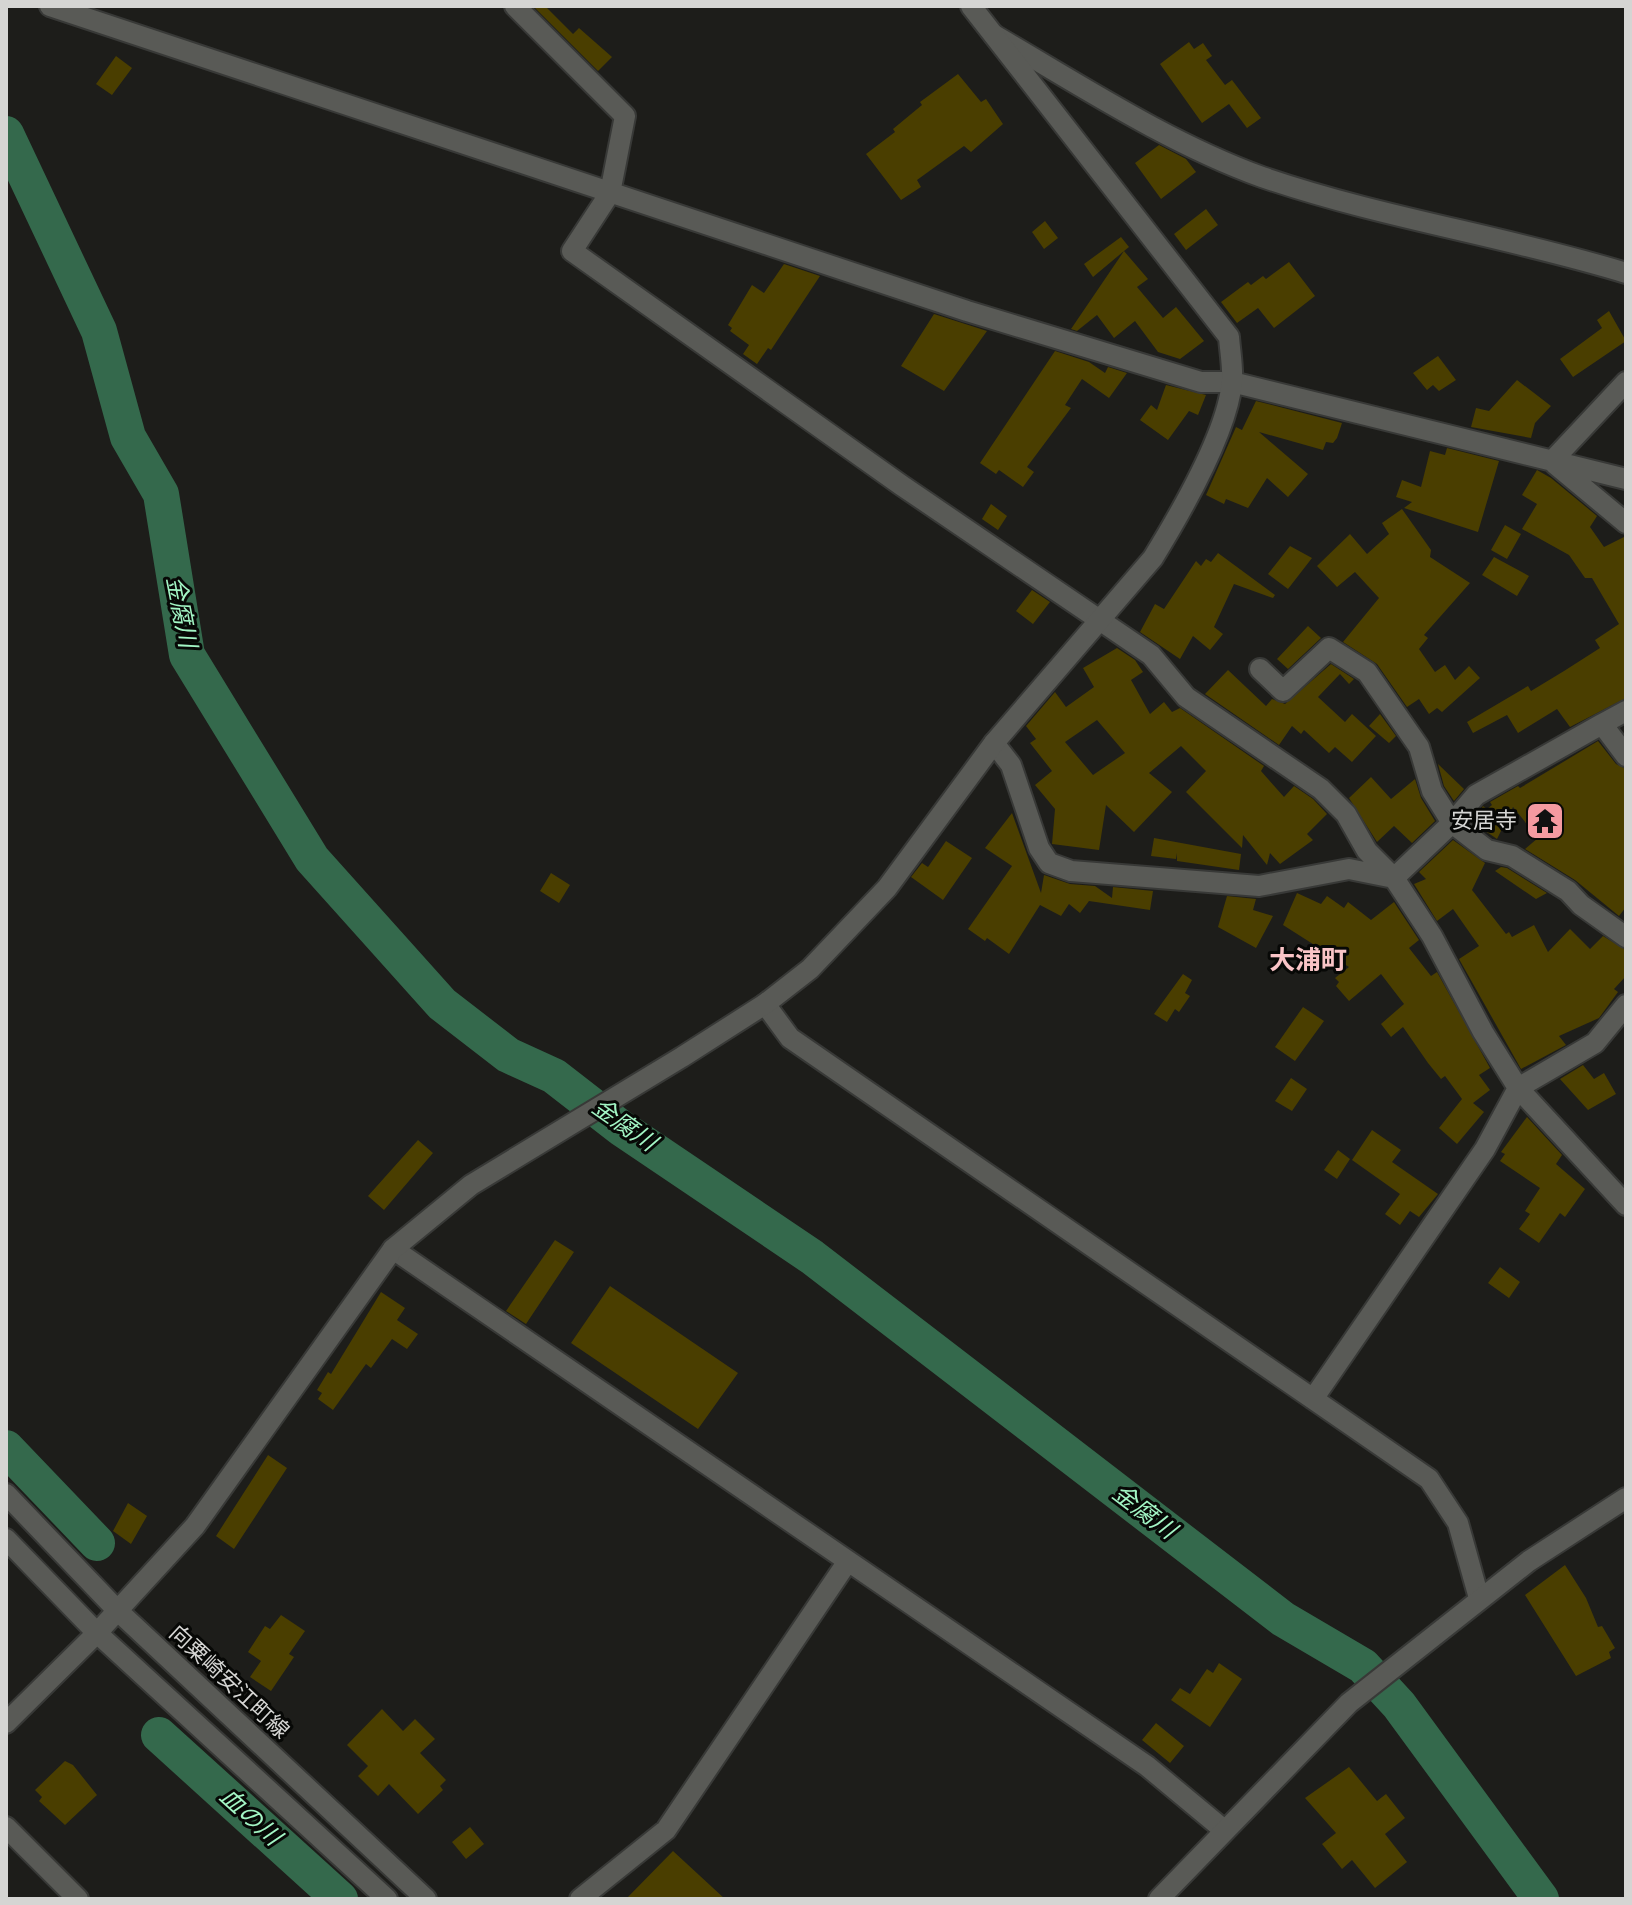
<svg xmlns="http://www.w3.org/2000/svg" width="1632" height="1905" viewBox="0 0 1632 1905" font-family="'Varela Round','Noto Sans JP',sans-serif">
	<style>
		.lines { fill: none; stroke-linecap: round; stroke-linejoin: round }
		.river { stroke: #34694c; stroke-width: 36 }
		.building { fill: #4a3e00; fill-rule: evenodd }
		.street-casing { stroke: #383937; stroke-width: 24 }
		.secondary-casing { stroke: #383937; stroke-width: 24 }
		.street { stroke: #595a56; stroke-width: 20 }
		.secondary { stroke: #595a56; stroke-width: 20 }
		.labels { text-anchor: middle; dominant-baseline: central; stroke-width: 6; stroke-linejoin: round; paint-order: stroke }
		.poi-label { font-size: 22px; fill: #d5d5d3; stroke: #070806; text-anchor: end }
		.street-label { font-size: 22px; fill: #d5d5d3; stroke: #070806 }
		.water-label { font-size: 24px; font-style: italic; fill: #a3f6c5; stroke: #070806 }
		.quarter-label { font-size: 26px; font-weight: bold; fill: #f9c4c6; stroke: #070806 }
	</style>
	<rect width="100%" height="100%" fill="#1d1d1a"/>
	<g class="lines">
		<path class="river" d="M6 134 99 331 128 437 161 494 187 655 312 859 442 1004 508 1055 554 1076 621 1128 812 1257 1283 1619 1363 1666 1399 1705 1541 1899
			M6 1448 97 1543
			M159 1735 340 1899"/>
	</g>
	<path class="building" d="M533 6H545L573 34 579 28 612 57 598 71Z
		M1189 42 1194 49 1203 43 1212 56 1206 60 1225 85 1232 80 1261 118 1247 128 1229 104 1202 123 1160 64Z
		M116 56 132 68 112 95 96 84Z
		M958 74 981 102 986 99 1003 124 971 152 964 146 917 180 921 187 901 200 866 154 895 132 893 129 922 105 920 102Z
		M1159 145 1186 159 1196 172 1161 199 1135 163Z
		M1206 209 1218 225 1186 250 1174 234Z
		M1045 221 1058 238 1044 249 1032 232Z
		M1121 237 1129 247 1124 251 1148 279 1137 287 1163 318 1176 307 1204 341 1180 359 1158 352 1135 321 1114 338 1097 315 1077 331 1071 329 1124 251 1093 277 1084 264Z
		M1289 262 1315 296 1274 328 1258 308 1237 323 1221 302 1248 282 1251 285 1263 276 1266 279Z
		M784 264 820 276 771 350 768 348 757 364 743 354 749 345 730 331 732 328 728 325 752 285 764 293Z
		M1609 311 1626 341 1573 377 1560 359 1602 328 1597 320Z
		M934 314 987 331 944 391 901 366Z
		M1055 351 1089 362 1105 373 1108 367 1127 373 1109 398 1082 379 1065 405 1071 408 1027 467 1034 472 1023 487 999 470 996 474 980 463Z
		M1438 356 1456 380 1439 391 1433 385 1427 390 1413 373Z
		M1517 380 1551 406 1535 423 1531 438 1471 427 1476 408 1489 411Z
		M1166 385 1206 395 1198 415 1189 411 1168 440 1140 420 1151 405 1157 410Z
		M1256 401 1342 423 1337 438 1333 443 1326 442 1323 450 1259 432 1308 474 1288 497 1267 478 1248 508 1226 499 1224 504 1206 495 1236 427 1242 430Z
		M1447 448 1499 461 1478 532 1404 508 1412 502 1396 497 1402 480 1421 487 1430 451 1445 455Z
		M1537 470 1551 478 1597 516 1590 527 1604 547 1626 536V698L1570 727 1557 709 1518 733 1507 715 1473 733 1467 722 1528 686 1531 691 1564 671 1600 648 1595 640 1619 624 1592 578H1585L1569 555 1522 529 1537 504 1522 495Z
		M991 504 1007 516 998 530 982 519Z
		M1402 509 1431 550 1430 557 1470 583 1424 635 1428 638 1419 649 1435 672 1445 665 1455 680 1469 666 1480 678 1442 712 1437 708 1429 714 1419 699 1407 707 1377 664 1343 642 1379 598 1355 572 1337 587 1317 566 1350 534 1367 554 1389 534 1382 523Z
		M1505 525 1521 534 1507 559 1491 550Z
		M1290 546 1312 558 1288 589 1268 574Z
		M1218 553 1275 595 1273 598 1234 584 1214 627 1223 634 1210 650 1193 636 1180 659 1140 632 1155 604 1164 609 1196 561 1201 566 1206 559 1211 562Z
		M1494 557 1529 576 1517 596 1482 575Z
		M1032 590 1050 602 1033 624 1016 611Z
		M1308 626 1321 638 1288 669 1277 659Z
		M1117 648 1135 660 1143 672 1131 680 1150 714 1164 702 1172 712 1180 708 1264 766 1261 771 1284 797 1294 786 1313 799 1327 814 1307 834 1313 840 1280 864 1270 853 1267 865 1243 835 1242 848 1186 792 1206 771 1181 746 1149 773 1172 792 1134 832 1106 805 1099 850 1052 844 1055 809 1035 785 1052 771 1030 743 1036 739 1026 726 1055 692 1066 707 1094 687 1083 668ZM1097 720 1125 753 1093 775 1065 742Z
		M1331 664 1354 679 1349 684 1340 674 1318 697 1345 722 1352 714 1376 736 1352 762 1335 747 1329 753 1304 730 1301 734 1292 726 1279 745 1205 694 1228 670 1266 706 1272 699 1285 704Z
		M1380 714 1396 736 1389 743 1369 726Z
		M1598 741 1616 764 1626 769V907L1619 916 1575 880 1525 849 1538 838 1513 807 1497 839 1471 821 1483 806 1487 809 1492 805 1490 802 1518 786 1520 788Z
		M1438 764 1464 789 1454 801 1444 786Z
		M1371 777 1391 799 1415 779 1421 798 1435 821 1412 843 1394 826 1377 842 1349 798Z
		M1012 813 1041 893 1044 875 1070 884 1095 886 1112 898 1113 887 1153 891 1150 910 1089 901 1080 913 1069 904 1061 916 1040 905 1009 954 987 938 985 941 968 929 1012 866 985 848Z
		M1154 838 1241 854 1239 870 1177 861V853L1176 859 1151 856Z
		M1453 840 1485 863 1472 890 1506 934 1509 932 1512 937 1534 925 1548 952 1570 929 1590 949 1603 936 1626 950V976L1614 989 1618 992 1599 1018 1559 1036 1566 1045 1521 1069 1459 959 1479 946 1453 909 1437 921 1414 884 1426 879 1419 872Z
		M946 841 972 858 943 900 911 877 922 863 928 867Z
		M1501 867 1507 868 1547 893 1536 899 1495 871Z
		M551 873 570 885 559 903 540 891Z
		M1297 893 1321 904 1327 896 1344 908 1348 902 1371 920 1394 902 1419 940 1409 948 1431 976 1437 972 1490 1068 1479 1075 1490 1090 1473 1103 1484 1112 1457 1144 1439 1128 1462 1099 1445 1076 1441 1079 1428 1063 1403 1027 1391 1037 1381 1024 1404 1004 1381 974 1349 1001 1336 986 1339 982 1335 978 1349 967 1283 925Z
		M1227 896 1256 899 1253 910 1273 916 1256 948 1218 927Z
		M1183 974 1192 980 1185 993 1190 996 1179 1012 1175 1009 1167 1022 1154 1014Z
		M1303 1007 1324 1021 1295 1061 1275 1047Z
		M1583 1065 1594 1079 1604 1073 1616 1094 1588 1110 1560 1079Z
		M1291 1078 1307 1089 1292 1111 1275 1101Z
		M1527 1117 1562 1155 1556 1164 1585 1189 1565 1217 1560 1213 1539 1243 1519 1229 1530 1214 1525 1211 1540 1188 1500 1161 1505 1154 1501 1152Z
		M1372 1130 1401 1150 1392 1162 1438 1194 1419 1217 1410 1211 1400 1225 1385 1214 1400 1194 1352 1160Z
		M418 1140 433 1153 384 1210 368 1196Z
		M1338 1150 1350 1159 1337 1179 1324 1170Z
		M555 1240 574 1252 526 1324 506 1311Z
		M1500 1267 1520 1282 1509 1298 1488 1283Z
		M610 1286 738 1373 698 1429 571 1343Z
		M381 1292 405 1308 397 1320 418 1334 407 1349 392 1339 371 1368 366 1364 333 1410 318 1399 322 1393 317 1390 328 1372 331 1374Z
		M268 1455 287 1468 234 1549 216 1536Z
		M128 1503 147 1516 131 1544 113 1531Z
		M1565 1565 1586 1598 1598 1627 1602 1626 1615 1648 1609 1652 1611 1658 1576 1676 1525 1595Z
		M281 1615 305 1631 289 1654 294 1657 271 1691 250 1677 261 1661 248 1652 265 1626 270 1629Z
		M1219 1663 1242 1679 1210 1727 1171 1700 1180 1688 1190 1694 1207 1669 1213 1673Z
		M382 1709 403 1731 415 1719 435 1739 420 1753 446 1780 440 1786 443 1790 418 1814 389 1784 378 1796 358 1776 368 1766 347 1745Z
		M1156 1723 1184 1746 1170 1763 1142 1740Z
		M65 1761 73 1765 97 1795 65 1825 39 1801 42 1797 35 1790Z
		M1349 1767 1377 1801 1386 1794 1405 1818 1385 1834 1407 1862 1375 1888 1352 1860 1342 1869 1322 1844 1336 1833 1305 1798Z
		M470 1827 484 1844 466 1859 452 1842Z
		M673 1851 725 1899H626Z"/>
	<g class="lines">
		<g class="street-casing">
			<path id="street" d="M50 6 967 311 1201 382H1232L1626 479
				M515 6 625 116 610 193 572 251 901 485 1151 655 1186 697 1321 789 1346 814 1367 851 1394 878 1432 936 1483 1032 1518 1088 1626 1205
				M994 35C1080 85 1168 143 1262 177 1381 218 1506 236 1626 273
				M1552 461 1626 382
				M1555 464 1626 523
				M1260 669 1283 691 1329 648 1367 672 1419 747 1432 791 1452 823 1476 795 1602 724
				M1626 711 1602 724 1626 756
				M994 743 1011 765 1039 848 1049 863 1071 871 1259 886 1349 869 1394 878 1452 823 1487 850 1512 856 1568 891 1581 905 1626 937
				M765 1004 790 1038 1429 1479 1458 1523 1479 1598
				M393 1249 1147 1766 1224 1830
				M1313 1399 1485 1149 1518 1088 1595 1043 1626 1005
				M6 1827 78 1899
				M580 1899 666 1830 848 1561"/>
		</g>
		<g class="secondary-casing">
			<path id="secondary" d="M6 1494 118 1611 426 1899
				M6 1539 97 1633 387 1899
				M6 1723 97 1633 195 1526 393 1249 471 1185 682 1057 765 1004 810 969 887 888 994 743 1153 558C1180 514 1228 431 1232 381 1233 367 1230 351 1229 337L971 6
				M1159 1899 1349 1703 1529 1561 1626 1498"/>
		</g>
		<use href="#street" class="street"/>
		<use href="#secondary" class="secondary"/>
	</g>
	<defs>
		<g id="temple-square" transform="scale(2)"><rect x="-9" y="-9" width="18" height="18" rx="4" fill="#f49aa0" stroke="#070806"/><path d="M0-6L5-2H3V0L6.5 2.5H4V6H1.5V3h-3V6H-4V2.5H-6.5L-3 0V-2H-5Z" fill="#111"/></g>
	</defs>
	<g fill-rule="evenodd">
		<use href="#temple-square" x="1545" y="821"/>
	</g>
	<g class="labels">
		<g class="poi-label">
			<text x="1517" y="821">安居寺</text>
		</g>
		<g class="street-label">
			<text transform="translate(229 1682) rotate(43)">向粟崎安江町線</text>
		</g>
		<g class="water-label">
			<text transform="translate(181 612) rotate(79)">金腐川</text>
			<text transform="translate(624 1125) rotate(35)">金腐川</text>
			<text transform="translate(1144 1512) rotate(37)">金腐川</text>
			<text transform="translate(250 1817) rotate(42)">血の川</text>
		</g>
		<g class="quarter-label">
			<text x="1308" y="960">大浦町</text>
		</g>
	</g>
	<rect width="1632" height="1905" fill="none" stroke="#d5d5d3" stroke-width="16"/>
</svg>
